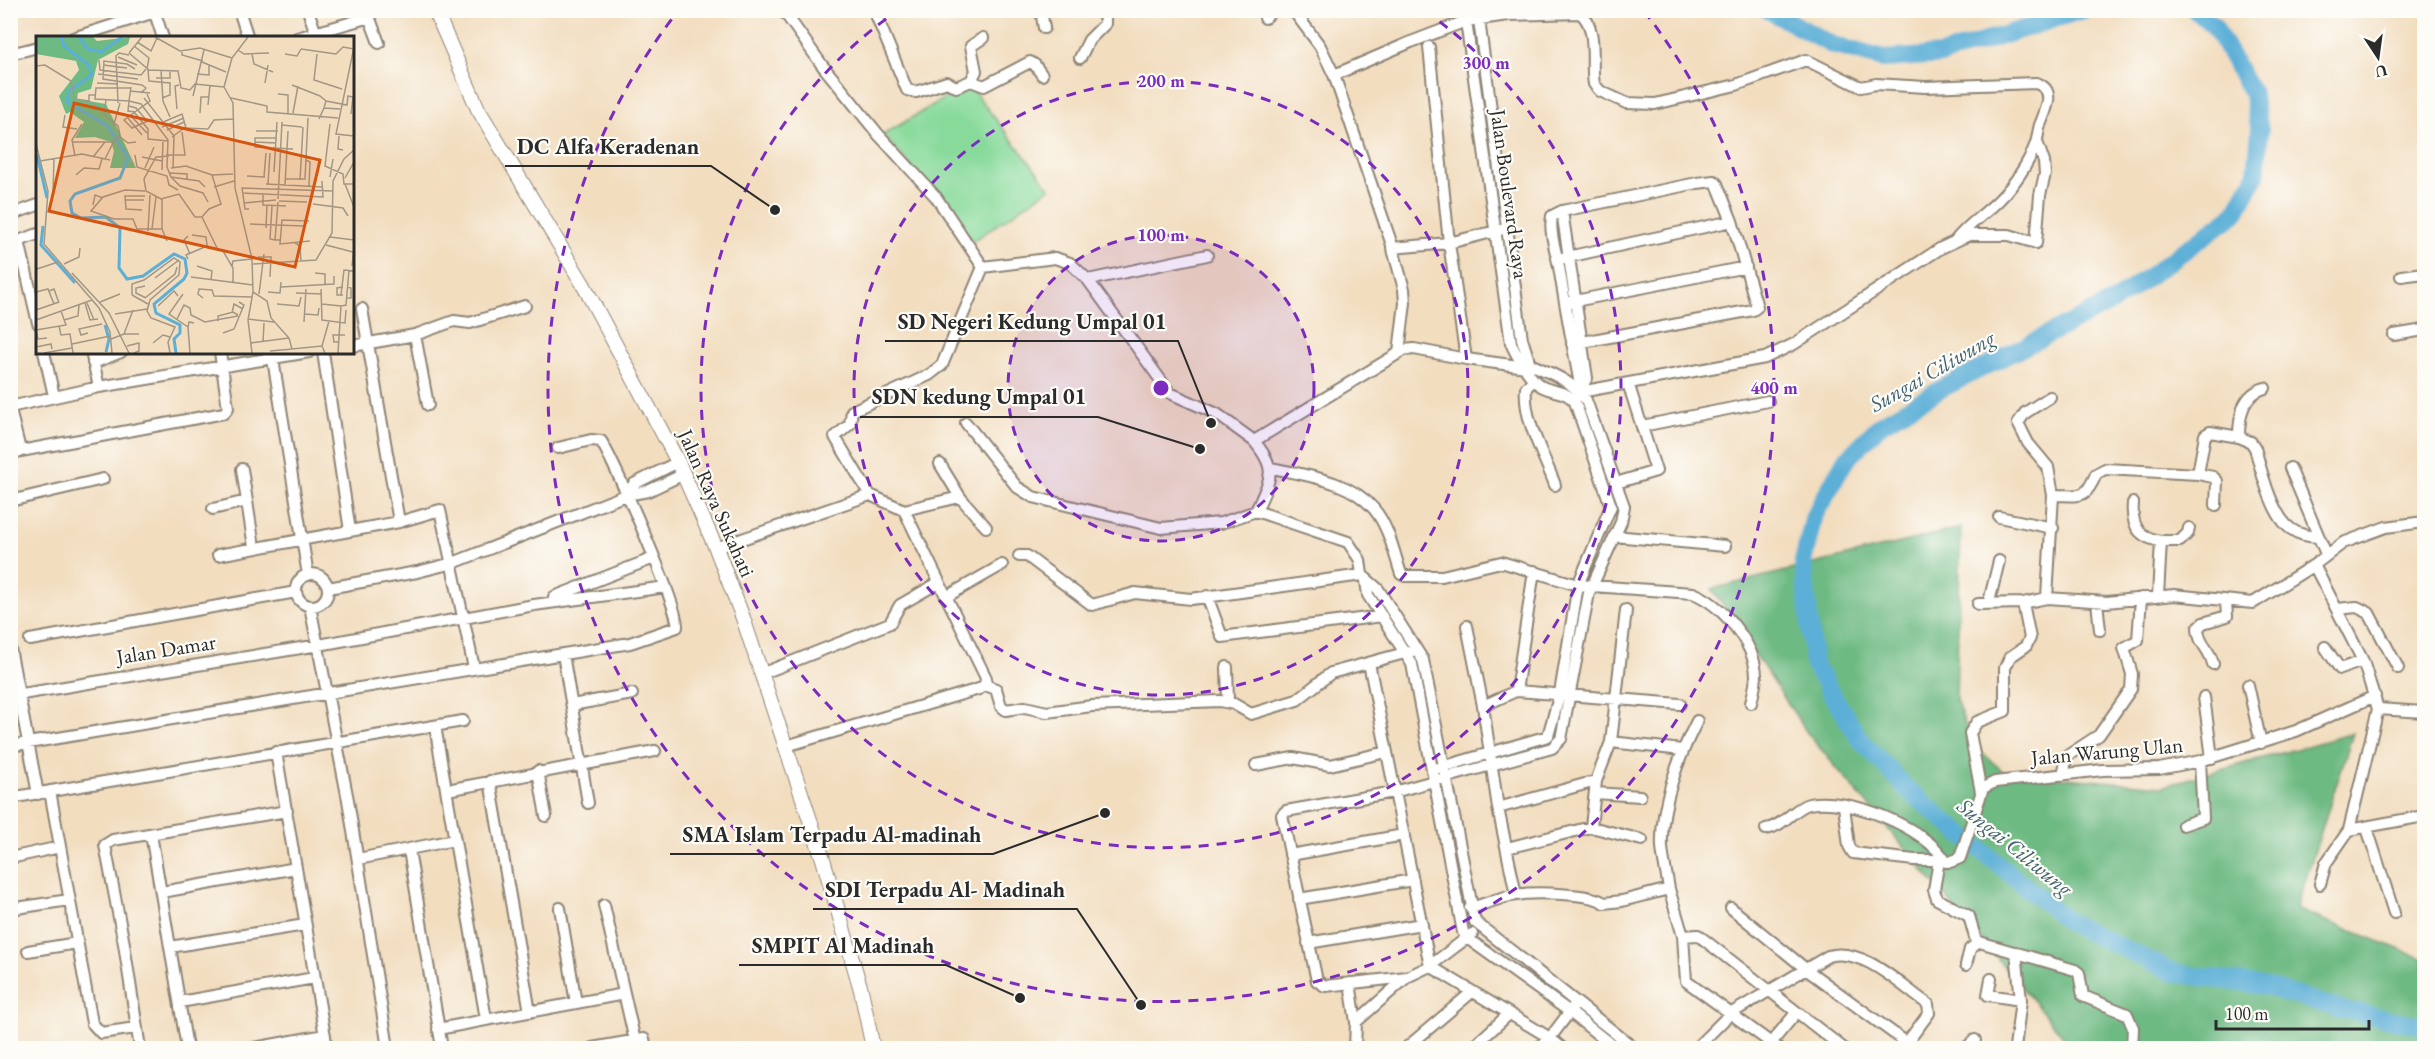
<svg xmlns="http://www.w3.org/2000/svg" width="2435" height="1059" viewBox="0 0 2435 1059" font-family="'EB Garamond',serif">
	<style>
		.green { fill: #88da9b; stroke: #5a8263; stroke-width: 1.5 }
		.forest { fill: #6eba83; stroke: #4c7257; stroke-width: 1.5 }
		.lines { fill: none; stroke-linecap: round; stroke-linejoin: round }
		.river { stroke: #5cafd7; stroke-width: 18 }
		.minor-casing { stroke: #8e8475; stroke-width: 14 }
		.secondary-casing { stroke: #8e8475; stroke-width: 16 }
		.minor { stroke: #fff; stroke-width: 10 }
		.secondary { stroke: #fff; stroke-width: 14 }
		.ring { fill: none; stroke: #7b2cbf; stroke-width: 3; stroke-dasharray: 10 8 }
		.labels { text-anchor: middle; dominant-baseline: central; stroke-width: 4.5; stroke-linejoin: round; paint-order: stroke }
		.street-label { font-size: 21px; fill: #2b2b2b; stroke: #fdfcf7 }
		.water-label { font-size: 22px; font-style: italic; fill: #3f6070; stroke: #fdfcf7 }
		.inset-river { fill: none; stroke: #5cafd7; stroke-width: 3 }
		.inset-road { fill: none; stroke: #a29684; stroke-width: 1.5 }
		.view { fill: #d5540f; fill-opacity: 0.15; stroke: #d5540f; stroke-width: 3 }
		.inset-edge { fill: none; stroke: #2b2b2b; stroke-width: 3 }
		.centre { fill: #7b2cbf; stroke: #fdfcf7; stroke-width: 3 }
		.ring-label { font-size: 18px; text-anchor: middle; font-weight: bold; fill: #7b2cbf; stroke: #fdfcf7; stroke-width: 4.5; stroke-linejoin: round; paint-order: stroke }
		.leader { fill: none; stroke: #2b2b2b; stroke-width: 2 }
		.callout-dot { fill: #2b2b2b; stroke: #fdfcf7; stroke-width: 2 }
		.callout-label { font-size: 22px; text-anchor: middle; font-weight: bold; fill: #2b2b2b; stroke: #fdfcf7; stroke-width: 4.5; stroke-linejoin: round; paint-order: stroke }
	</style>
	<rect width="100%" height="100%" fill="#fdfcf7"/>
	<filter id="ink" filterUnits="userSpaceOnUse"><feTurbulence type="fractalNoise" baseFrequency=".0167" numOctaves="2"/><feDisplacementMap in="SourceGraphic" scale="12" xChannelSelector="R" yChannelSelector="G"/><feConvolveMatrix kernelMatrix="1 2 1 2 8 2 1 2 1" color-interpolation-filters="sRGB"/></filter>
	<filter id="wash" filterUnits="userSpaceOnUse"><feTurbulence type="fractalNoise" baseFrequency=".008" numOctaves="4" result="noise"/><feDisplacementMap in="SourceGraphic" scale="24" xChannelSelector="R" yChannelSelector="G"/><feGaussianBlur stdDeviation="1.35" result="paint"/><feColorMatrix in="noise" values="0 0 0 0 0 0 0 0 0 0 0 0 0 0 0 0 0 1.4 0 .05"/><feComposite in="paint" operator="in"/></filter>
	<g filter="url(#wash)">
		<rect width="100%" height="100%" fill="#f2ddbf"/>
		<path class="green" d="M968 84 1050 188 972 242 952 211 883 135Z"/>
		<path class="forest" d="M1961 528 1956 700 1973 745 2005 773 2163 786 2353 733 2296 909 2424 959V1048H2073L1808 734 1712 589Z"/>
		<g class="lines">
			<path class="river" d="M1768 10 1832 45 1884 59 1941 55 2083 10
				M2195 10 2214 26 2252 93 2260 130 2256 175 2235 214 2116 300 1941 389 1881 424 1845 461 1814 516 1803 562 1814 665 1859 738 1909 791 2070 923 2175 973 2264 986 2340 1009 2424 1026"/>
		</g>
	</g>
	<g filter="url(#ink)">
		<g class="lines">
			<g class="minor-casing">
				<path id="minor" d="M239 10 248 38
					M308 10 317 37
					M783 10 822 65 878 134 936 197 983 267
					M874 10 907 90 916 92 947 82 956 87 971 81 984 86 1030 62 1035 65 1042 75
					M1041 10 1044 28
					M1293 10 1320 46 1334 75 1411 42 1466 21 1508 15 1580 13C1599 27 1590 64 1594 84L1600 91 1626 103 1655 104 1736 85 1806 60 1861 87 1876 84 1925 87 2036 83C2057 90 2046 109 2040 125 2038 131 2038 137 2036 143 2029 163 2014 185 1999 200 1984 215 1968 224 1955 241
					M367 11 379 43
					M155 13 163 38
					M1265 18 1273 10
					M1479 20 1522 339 1530 364
					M73 38 161 10
					M297 38 370 17
					M1429 47 1449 243 1466 359
					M10 54 38 47
					M1080 58 1089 40 1105 24V18L1099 10
					M1334 75 1391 242 1404 289 1405 303 1399 352
					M971 81 976 71 971 46 983 38
					M1562 211 1587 378 1581 388
					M10 215 38 205
					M19 241 38 323
					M10 244 38 234
					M1392 248 1449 243 1500 230
					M1563 258 1732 221
					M2401 276 2424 273
					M1088 280 1207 255
					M1570 302 1746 267
					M362 309 399 522
					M415 335 428 405
					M2394 335 2424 330
					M1572 344 1753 310 1757 307 1732 221 1717 184 1714 181 1697 183 1562 211 1552 216C1549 232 1556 251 1559 267 1565 304 1572 342 1579 379L1583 382
					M352 346 415 335 454 321 470 323 525 306
					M44 352 54 396
					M91 352 99 387
					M323 352 350 531
					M272 353 308 575
					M93 363 121 352
					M1533 380 1526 388C1523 420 1544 455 1555 485
					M1580 392 1765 358 1794 344 1941 248 1969 235H2009L2036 243 2040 195 2045 174 2044 162 2037 142
					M2050 397 2025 413 2018 423 2028 443 2048 467 2053 495
					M10 407 99 387 309 352
					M10 410 20 450
					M966 423 1017 487 1033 497 1161 528 1221 523 1256 511 1348 542 1360 560 1362 575
					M1642 426 1768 401
					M2239 437 2251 442 2255 448C2261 470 2272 516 2291 529 2299 535 2308 536 2317 537
					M1254 441C1279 471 1270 478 1256 511
					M10 453 224 413 228 408 220 352
					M1272 468C1307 476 1349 480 1374 509 1389 527 1394 553 1401 574L1405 576H1442L1501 562 1578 585 1693 593C1721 604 1755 643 1756 675 1756 684 1753 694 1751 703
					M2290 468 2326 554
					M242 469 254 547
					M2198 474 2213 477 2217 481 2216 505
					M1616 483 1656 471 1628 383
					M626 495 634 484 678 462
					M960 497 986 527
					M10 501 103 479
					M2133 503C2131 525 2138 538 2161 541
					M213 509 247 501
					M904 510 960 497 940 464
					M1999 517 2053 528
					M1614 536 1725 546
					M716 548 870 495
					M218 555 399 522 440 510 474 668
					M1019 556H1027L1092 605 1135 593 1191 599 1362 575 1378 589 1423 660 1475 922 1634 1048
					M2314 565 2363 661 2378 709 2349 830 2326 863 2320 884
					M296 590a16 16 0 1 1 32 0a16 16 0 1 1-32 0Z
					M1366 581 1368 595 1412 664 1463 932 1467 938 1570 1012 1615 1048
					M328 588 417 572 453 563 626 495 648 491 684 474
					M1207 596 1222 637 1382 616
					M2158 596 2161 541H2180L2188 533 2189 528
					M554 597 654 558
					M946 597 1002 565
					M2047 598 2053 495C2080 495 2085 501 2096 474L2105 469 2198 474 2205 435 2210 432 2239 437C2239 415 2243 394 2265 388
					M1989 602 1999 561
					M2097 602 2100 630
					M1978 604 2023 603 2047 598 2107 602 2174 595 2253 603 2314 565 2343 543 2386 527 2424 522
					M310 606 348 800 388 1048
					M2337 609 2357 607 2369 613 2398 668
					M1467 626 1483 706 1498 808 1516 895
					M30 640 296 592
					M2325 647 2340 669 2363 661
					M10 648 38 794
					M563 654 588 803
					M1369 663 1430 966 1550 1038 1562 1048
					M2213 664C2210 649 2198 643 2198 628L2203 623 2227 616 2226 602
					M1227 667 1228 702
					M761 674 890 623 900 605 938 583
					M985 685 996 689 1001 706 1006 710 1025 707 1047 712 1092 706 1220 701 1234 704 1251 714 1297 700 1331 673 1412 651
					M2248 685 2261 743
					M1516 691 1534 571
					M10 696 319 645 534 605 666 587
					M2204 697 2212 758
					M572 705 632 694
					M1483 706 1516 691 1680 704
					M2378 709 2424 712
					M435 726 486 1019
					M1611 742 1682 750
					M10 746 630 643 677 627C682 615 613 459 601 441L591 440 558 448
					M786 746 979 689 985 685 986 678 904 510 870 495 835 437 850 424 852 411 929 375 942 365 983 267 1055 258 1070 263 1088 280 1170 393 1217 414 1254 441 1404 350 1414 349 1466 359 1526 367 1530 364
					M276 752 327 1048
					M1256 765 1293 758 1330 765 1386 752
					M1432 770 1548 736 1560 693 1578 585 1611 506 1575 402C1566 390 1553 393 1541 386 1531 381 1515 353 1511 343L1466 21
					M538 771 546 816
					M2063 775 2067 756 2099 735 2131 689 2132 674 2124 648 2138 640 2141 598
					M490 781 530 1012
					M447 790 655 751
					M50 791 92 1023 101 1033 136 1028
					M1981 792 1970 733 1977 722 2005 711V668L2010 657 2026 646 2030 638 2023 603
					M1595 793 1640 796
					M10 798 463 721
					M1844 806 1849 846 1853 853 1914 860H1939
					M1498 808 1596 781
					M2183 825 2203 818 2200 761
					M1591 827 1596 781 1611 742 1626 610
					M2367 828 2394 913
					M1766 829C1784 826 1795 807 1809 804 1848 796 1926 827 1946 862
					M2349 830 2424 816
					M151 834 187 1048
					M1507 848 1591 827 1642 840
					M409 850 442 1048
					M1290 855 1404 835
					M10 858 60 847
					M358 859 454 840
					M1669 889C1667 875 1663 861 1662 847 1660 806 1679 756 1697 721
					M162 892 296 868
					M1299 899 1413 880
					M604 905 635 1041
					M560 908 576 1003
					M1470 908C1485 904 1500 897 1516 895 1532 892 1593 893 1604 903L1622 901 1669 889 1683 936 1686 981 1778 1048
					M1731 908 1807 970 1907 1043
					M10 909 69 900
					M1683 936 1698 935 1843 1048
					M1308 943 1422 924
					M170 947 305 925
					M28 951 77 943
					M1966 965 1970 949 1979 942
					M1407 977 1325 986 1317 981 1282 815 1286 811 1394 792 1552 748 1561 739 1589 593 1621 522 1624 506 1586 400C1573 381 1550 373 1530 364
					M1991 979 1988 995 2021 1000
					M1350 983 1356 1022 1355 1048
					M180 1002 314 978
					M1356 1022 1407 977 1430 966 1472 934
					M438 1029 624 994
					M1771 1043 1796 1013
					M140 1048 124 944 105 845 113 840 287 811
					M254 1048 325 1035
					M592 1048 644 1039 646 1048
					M1406 1048 1472 992
					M1472 1048 1509 1014
					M1537 1048 1550 1038 1574 1006
					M1696 1048 1730 1014 1828 956C1863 946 1901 986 1928 1004L1929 1013 1903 1048
					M1966 1048 1975 1040
					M2015 1048 2021 1000 2016 952
					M2132 1048 2133 1028 2127 1014 2083 996 2079 973 2075 970 1976 941 1969 916 1937 899 1934 890 1939 860 1950 862 1960 858 1983 788 1995 782 2103 770 2159 769 2200 761 2296 731 2375 696"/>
			</g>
			<g class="secondary-casing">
				<path id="secondary" d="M435 10 478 109 583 284 678 462 716 548 743 618 823 859 861 990 873 1048"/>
			</g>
			<use href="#minor" class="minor"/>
			<use href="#secondary" class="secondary"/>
		</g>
	</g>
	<circle cx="1161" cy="388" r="153" fill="#7b2cbf" fill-opacity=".12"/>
	<g class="ring">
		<circle cx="1161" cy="388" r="153"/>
		<circle cx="1161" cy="388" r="307"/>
		<path d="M1425 11A460 460 0 1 1 897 11"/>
		<path d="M1644 11A613 613 0 1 1 678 11"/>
	</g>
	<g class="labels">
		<g class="street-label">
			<text transform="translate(1510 194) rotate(82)">Jalan Boulevard Raya</text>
			<text transform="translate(717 503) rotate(66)">Jalan Raya Sukahati</text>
			<text transform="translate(166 649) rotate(-9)">Jalan Damar</text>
			<text transform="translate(2107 751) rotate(-5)">Jalan Warung Ulan</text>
		</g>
		<g class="water-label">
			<text transform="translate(1932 371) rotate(-30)">Sungai Ciliwung</text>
			<text transform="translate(2015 847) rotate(39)">Sungai Ciliwung</text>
		</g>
	</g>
	<g transform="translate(36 36)">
		<rect width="318" height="318" fill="#f2ddbf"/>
		<path d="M0 1H57L61 5 94 1 92 8 62 24 55 53 42 57 41 63 70 68 100 132H74L78 115 75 106 59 101 39 102 48 86 34 76 30 78 23 60 43 34 40 25 0 18Z" fill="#6eba83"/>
		<path class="inset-river" d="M25 1 28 10 53 29 56 39 33 55 31 66 72 90 92 122 84 142 39 158 34 165 36 177 45 182 70 181 84 192 83 232 91 243 107 240 138 218 149 223 151 237 148 243 118 268 120 277 144 289V297L138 303 140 317M43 1 52 13 65 16 86 1M1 119 11 162M7 190 5 209 39 247M69 289 73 303 70 316"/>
		<path class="inset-road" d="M119 1 144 15 164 12 196 22M212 1 196 22 188 51 197 67 199 152 216 223 217 256 212 284 216 317M101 6 115 15 121 2M98 10 113 22 111 33M318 11 300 98 318 100M265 13 300 18 307 11 318 13M202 14 208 18 233 17M146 16V19L167 25M93 17 113 34 142 35 145 52 154 54 159 48 188 51M93 17 106 1M216 18 218 28 237 36M249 18 261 20 265 13M281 18 278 44 306 53M82 21 101 29M63 24 64 34 105 39 110 33M166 26 190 36M67 29 91 32M0 30 9 29 35 45 39 63 53 65V59H59M99 33 91 28 68 25 67 43 106 49 110 52 105 57M112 34 113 45 134 47V59L126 62M125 34 127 65 134 81M62 38 102 43M161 38 173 39V29M120 42H134V34M61 47 82 48M229 47 232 29M256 49 284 60 290 65 288 72M95 52H60L59 63 93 65 95 51M94 55 114 57M111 58 114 65 88 84 96 92 116 83M242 58 252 59V77M157 60 168 14M108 62 138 100 137 132M195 62 231 70V76L302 82M53 65 68 76M290 65 311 69 312 60 317 61 315 78M82 67 80 20 83 17 93 19M172 69 174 49M93 70 100 72 112 86M141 73 139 50 143 49M98 76 112 93V103L132 105M99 76 92 75 93 65 105 68 132 104 131 131 135 141 163 145 169 151M164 77 165 61H173M257 77 262 50M29 79 27 91 41 93M94 79 111 97M91 81 106 99M283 83 288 72 304 73M125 87 146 78 150 92M78 88 84 67M294 88 289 130 307 138 308 148H318M246 89 266 91M126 91 148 82M131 94 148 86M220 95H242M83 100 92 107 100 106M303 100 302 113 307 114M136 101 148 92 172 93 178 84 197 83M240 102H219V111L257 113M36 106H77L84 99 82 90 68 79 70 64M219 106 240 107M0 108 12 155 8 208 63 272 74 296 76 317M99 119 101 131 131 140 133 149 142 154M130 119H149L146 96M39 120 36 104 46 88M133 120 120 121 108 143 110 155 125 163 143 158 159 181H166L173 173 185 168 176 139 197 138M57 121 69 106M106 121 126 125M69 123 78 105M270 124 274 126 273 150M4 125 46 118 74 124M109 132 118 111M135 132 150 130 176 139M126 134 127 106M238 136 241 86M134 137 151 138V143M40 139 48 132 63 133 66 123M211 140 229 141M135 141 144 150 167 157 172 166M228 141 230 117M294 141 297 123M309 142 318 126M249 143H269L272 82M264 144 267 91M230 148 287 151M232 148 234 117M309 148 318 171M249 149 252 95M178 151 198 145M109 155 89 154 67 161 55 175 78 183H97L101 193H126L131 205M206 157 287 161 286 145M227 157V169L250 170M17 158 18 123M126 163V193M242 163 246 86M89 164H108M243 165 271 166M242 166 239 204H244M208 167 240 164M277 168 307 172 312 180M57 169 59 159 67 162M236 170 234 203 239 204M213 173H209L206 152 297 155M106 174 90 173 89 160H109M166 181 181 212M273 185 246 184 244 208 274 205M214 188 268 190M230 192 231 169M116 193 120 161M112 195 114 159M156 199 170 201 171 210M152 200 148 204 154 218M294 201 318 204M259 207 264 210 265 226M290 209 317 216M222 221H235L234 241M152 223 150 219 171 210 187 215 197 232V246M28 228 43 221 44 212M217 228 280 224 296 197 297 145 308 123 318 114M0 230 1 233 22 226M161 230 176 235 175 244M196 230 197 225 216 223M316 230 318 211M36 237 73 277 93 317M279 237 289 238V248M155 241 217 249M119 242 143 224M109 250 100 252V257L110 262M245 251 298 248V240M285 253 286 284 309 287 310 274M13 255 18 253 23 267M0 256 12 253 18 268M217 256 231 265 235 282 253 302 256 313 286 310 289 317M232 256 244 257 245 246M260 257 286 258M147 258 133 278 152 291M223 258 228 218M96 259V248L108 244 138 222 144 226 143 239 114 264 111 275 115 282 139 291 132 306 134 317M96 259 112 268M305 259 308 234 318 235M307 259H301V252L307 251M109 262 139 238 141 231M167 262 162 258 163 253 176 254 178 260 216 261M310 262H315V252L311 251M64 266 84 258M49 267 54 284 62 283M51 267 58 284M241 268 263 270 265 261M286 268 305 270M122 270 138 255 142 260M0 274 23 266M196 277 198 268 207 273M79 278 111 273M268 278 282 279 283 272M141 283 148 269 154 272 155 279 169 286 202 280M212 283 238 286M0 284 56 264M28 284 42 280 43 269M182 285V280L197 276 202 279M268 286 270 253M23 290 25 299 34 298 37 317M0 294 30 289 25 275M0 294 2 303 11 302M52 297 45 299 43 293 66 288M187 297 198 293 208 269 203 266M88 298 97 274M75 303 88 298H103M227 306 228 287M303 306H298L297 299H309M117 307 127 299 134 301M215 307 253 302M36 308 74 300M91 310 103 307V315L98 317M286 310 293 285M0 311 15 308 16 313M234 315 256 313M8 317 36 312M154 317 152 291 153 286 158 287M302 317 305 270 310 269 313 234"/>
		<path class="view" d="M38 67 284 124 259 231 13 175Z"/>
		<rect width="318" height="318" class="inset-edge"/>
	</g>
	<circle cx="1161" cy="388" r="9" class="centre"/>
	<g class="ring-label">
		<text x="1486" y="69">300 m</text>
		<text x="1161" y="87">200 m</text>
		<text x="1161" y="241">100 m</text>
		<text x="1774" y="394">400 m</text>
	</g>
	<path class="leader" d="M775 210L711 166H505M1211 423L1178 341H885M1200 449L1098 417H860M1105 813L993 854H670M1141 1005L1077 909H813M1020 998L946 965H739"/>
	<g class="callout-dot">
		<circle cx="775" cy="210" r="6"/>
		<circle cx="1211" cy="423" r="6"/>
		<circle cx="1200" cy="449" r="6"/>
		<circle cx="1105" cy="813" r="6"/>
		<circle cx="1141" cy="1005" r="6"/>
		<circle cx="1020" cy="998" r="6"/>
	</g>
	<g class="callout-label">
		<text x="608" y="154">DC Alfa Keradenan</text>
		<text x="1032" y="329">SD Negeri Kedung Umpal 01</text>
		<text x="979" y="404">SDN kedung Umpal 01</text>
		<text x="832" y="842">SMA Islam Terpadu Al-madinah</text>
		<text x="945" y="897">SDI Terpadu Al- Madinah</text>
		<text x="843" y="953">SMPIT Al Madinah</text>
	</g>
	<rect width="2435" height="1059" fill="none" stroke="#fdfcf7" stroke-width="36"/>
	<g transform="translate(2378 57) rotate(167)" stroke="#fdfcf7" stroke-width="4.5" paint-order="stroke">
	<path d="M0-4.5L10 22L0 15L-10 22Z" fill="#2b2b2b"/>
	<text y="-9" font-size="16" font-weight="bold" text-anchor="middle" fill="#2b2b2b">U</text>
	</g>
	<path d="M2216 1020v9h153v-9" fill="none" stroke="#2b2b2b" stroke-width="3"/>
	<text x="2225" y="1020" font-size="18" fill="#2b2b2b" stroke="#fdfcf7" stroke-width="4.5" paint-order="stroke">100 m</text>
</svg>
